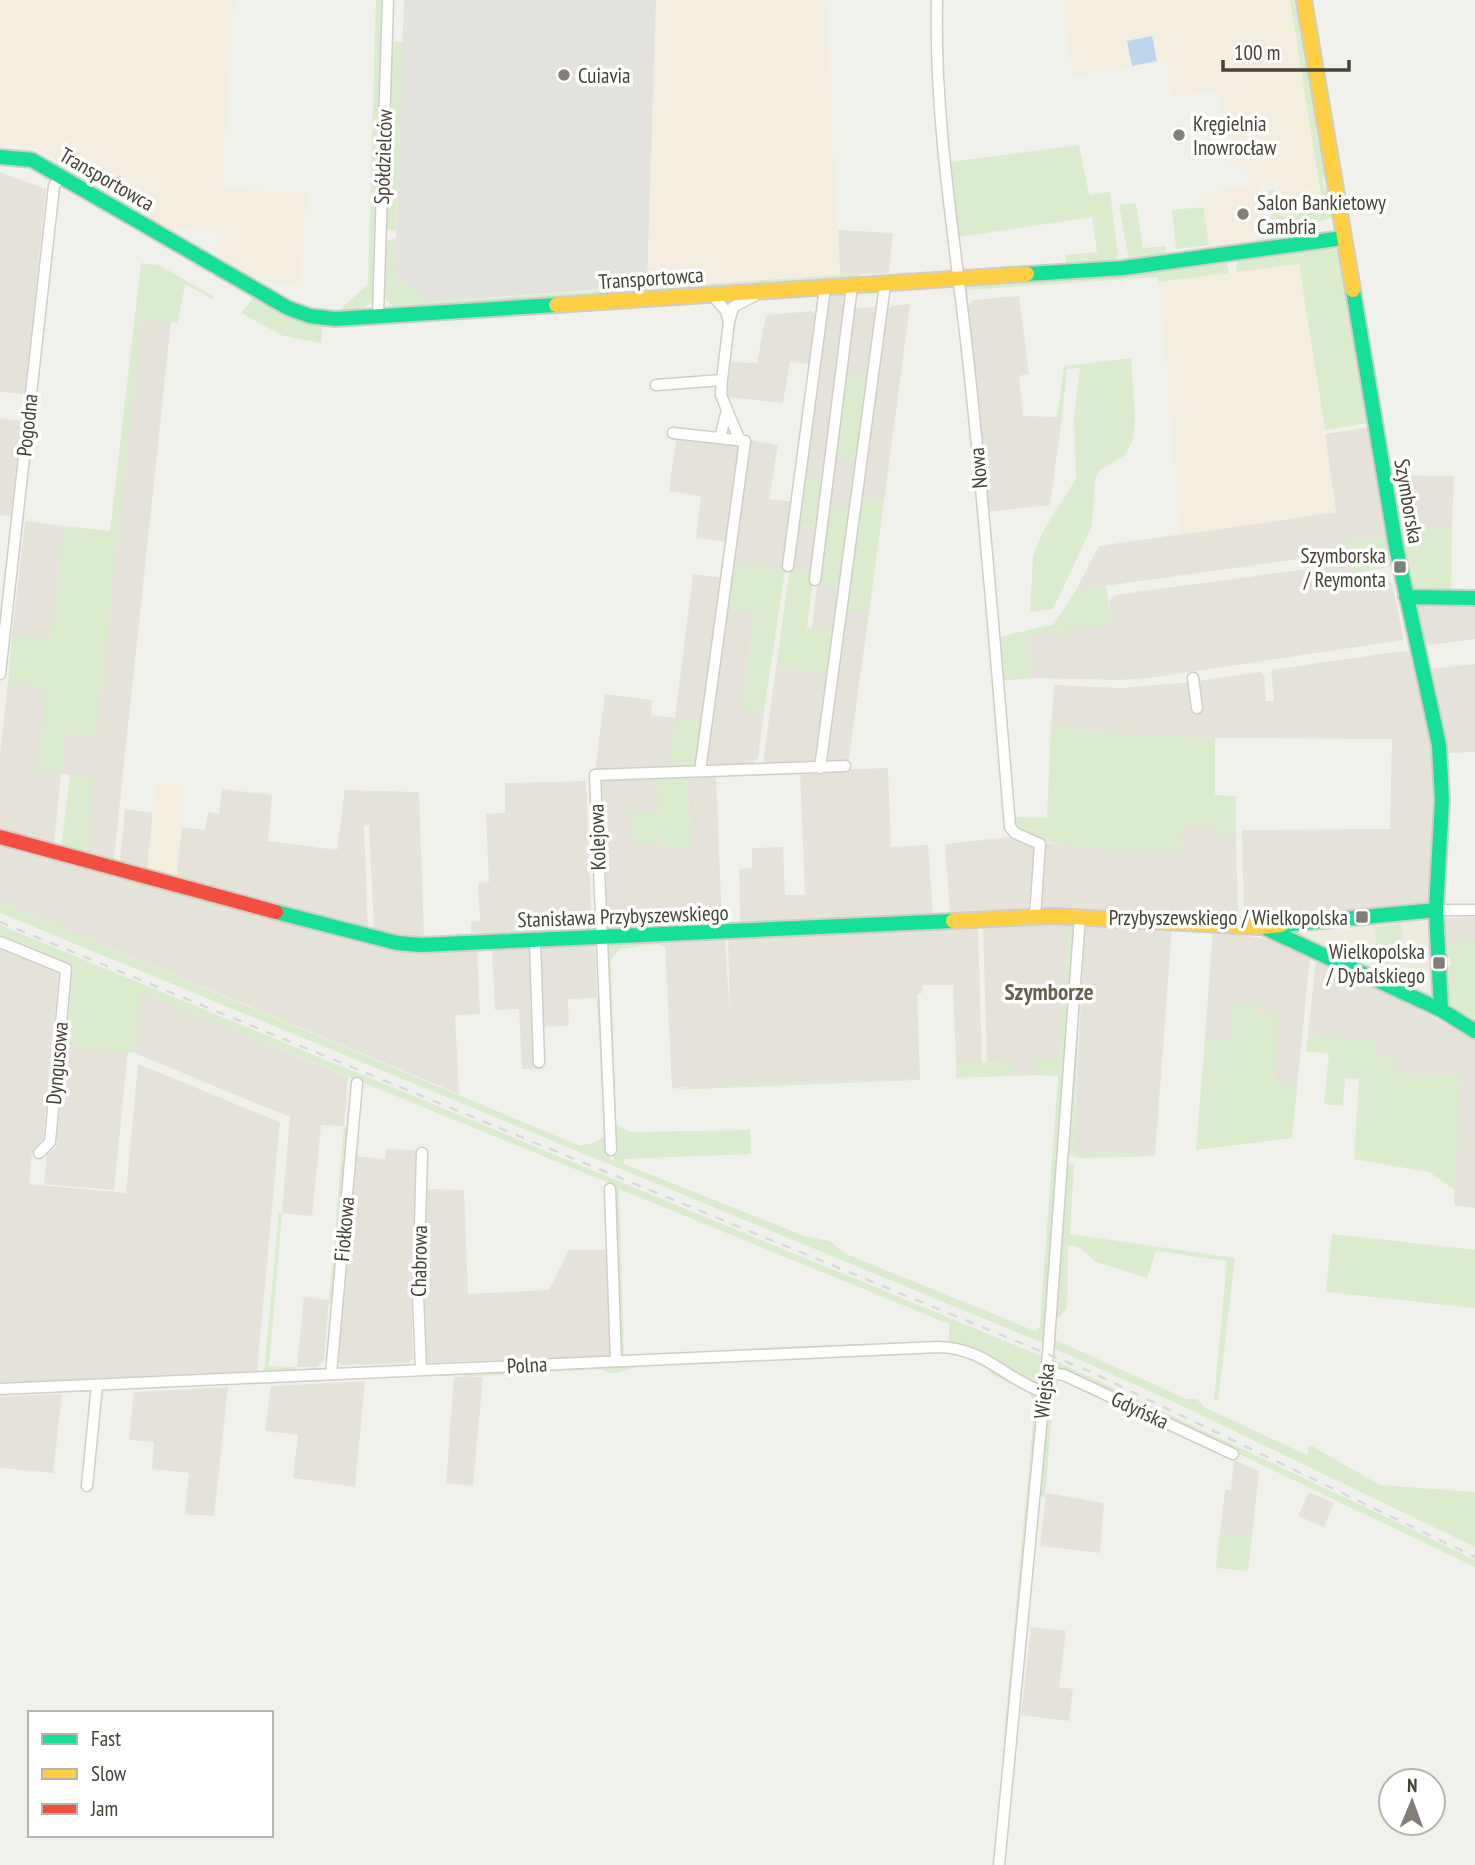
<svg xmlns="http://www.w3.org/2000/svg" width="1475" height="1865" viewBox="0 0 1475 1865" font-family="'PT Sans Narrow',sans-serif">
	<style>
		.residential { fill: #e5e3d9 }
		.commercial { fill: #f3eedf }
		.industrial { fill: #e4e2dd }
		.education { fill: #eeecde }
		.green { fill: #dbebcd }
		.water { fill: #bed5ed }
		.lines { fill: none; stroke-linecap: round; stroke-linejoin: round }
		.street-casing { stroke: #cfcec9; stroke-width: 13 }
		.fast-casing { stroke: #d0cec3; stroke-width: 18 }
		.slow-casing { stroke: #d0cec3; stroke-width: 18 }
		.jam-casing { stroke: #d0cec3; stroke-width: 18 }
		.street { stroke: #fdfdfc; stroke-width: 10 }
		.fast { stroke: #16e098; stroke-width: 14 }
		.slow { stroke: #ffcf43; stroke-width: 14 }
		.jam { stroke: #f24e42; stroke-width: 14 }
		.rail { stroke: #d9d9d8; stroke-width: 2.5; stroke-dasharray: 9 9; stroke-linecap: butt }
		.poi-dot { fill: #828076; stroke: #fff; stroke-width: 2.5 }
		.labels { text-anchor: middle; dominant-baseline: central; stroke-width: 7; stroke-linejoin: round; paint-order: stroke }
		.poi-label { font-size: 21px; fill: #474337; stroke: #fff; text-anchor: start }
		.street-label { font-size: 21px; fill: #474337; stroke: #fff }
		.neighbourhood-label { font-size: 23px; font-weight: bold; fill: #69624f; stroke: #fff }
	</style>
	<rect width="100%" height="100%" fill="#f1f1ec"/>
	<path class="residential" d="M0 172 46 189 25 394 0 392Z
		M838 230 893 233 889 273 840 275Z
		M850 290 825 479 801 476 826 292Z
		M1019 296 1029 374 1019 376 1023 416 1062 417 1050 505 987 512 967 306 973 300Z
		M910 304 897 404 884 501 861 496 887 310 892 306Z
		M876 307 879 311 870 376 844 373 853 308Z
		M812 311 818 316 811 364 790 362 783 403 727 397 731 362 757 363 766 315Z
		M142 319 171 322 114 858 110 861 85 854 93 778 61 774 54 843 0 829V753L8 683 46 687 66 733 96 736Z
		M0 418 21 421 11 516 0 515Z
		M1370 427 1385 537 1349 540 1353 574 1324 577 1321 556 1076 590 1099 546 1336 512 1325 434Z
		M677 432 742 440 729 542 696 538 701 496 669 491Z
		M748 440 778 445 769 499 794 502 785 570 731 563Z
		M833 457 859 460 853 511 827 508Z
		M1392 475 1454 476 1452 527 1402 529Z
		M25 521 64 526 51 639 12 635Z
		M795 526 819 529 814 571 790 568Z
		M1308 569 1314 573 1316 588 1386 579 1392 583 1404 640 1149 678 1120 680 1032 678 1028 633 1112 626 1109 601 1114 595Z
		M693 574 724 578 704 722 668 771H595L605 694 652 700 651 715 675 718Z
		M817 585 841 588 836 632 812 629Z
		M1423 602 1475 603V639L1423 646 1415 609Z
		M725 608 754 612 743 708 764 712 758 758 752 764 710 765 706 761Z
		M844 610 869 613 848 764H825Z
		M1402 651 1409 652 1433 745 1437 787 1431 905 1244 919 1242 830 1390 829 1392 739 1215 738 1124 734 1051 726 1054 685 1121 688 1191 682 1194 706 1192 710H1196L1202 709 1195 681 1261 672 1264 675 1266 701H1274L1271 670Z
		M1475 664V752L1445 753 1428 669Z
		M776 667 830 674 818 758 810 763H763Z
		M888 768 891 847 928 845 933 915 740 924 739 869 752 868V848L783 847 785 895H805L800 771Z
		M716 774 722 925 606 929 601 779 658 777 662 849 691 848 687 775Z
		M586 781 592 931 471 933V922L480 921 478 883 489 882 486 814 505 813V783Z
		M222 789 272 795 268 841 337 850 345 790 419 792 424 938 396 937 374 931 369 825 364 826 368 930 176 877 182 827 205 830 208 812 219 814Z
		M125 809 153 813 147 869 120 860Z
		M1182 823 1213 824V833L1236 834 1238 918 1095 909 1040 910 1046 843 1181 851Z
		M1011 837 1030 843 1038 851 1031 911 950 914 945 844Z
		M0 846 359 943 404 952 477 950 480 1014 455 1015 459 1094 0 902Z
		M1475 917V940L1446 942 1445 918Z
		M1070 923 1058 1060H1037L1036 1075 1014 1076V1062H987L983 927Z
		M1085 924 1172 928 1155 1155 1134 1157V1152L1073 1153Z
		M978 928 982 1063H956L953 985H923L922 993 917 994 920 1078 672 1088 665 942 725 940 730 1015 728 939Z
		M1213 930 1272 940 1310 957 1297 1088 1273 1081 1278 1016 1257 1013 1258 1006 1230 1041 1205 1038Z
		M0 945 59 970 43 1139 32 1153 29 1184 126 1193 138 1064 280 1122 257 1371 0 1383Z
		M595 946 597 998 568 999 569 1026 541 1027 543 1069H522L519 1009 495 1010 492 950Z
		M1316 960 1364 980 1475 1040V1208L1454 1205 1460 1076 1397 1073 1376 1056 1377 1041 1308 1035Z
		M140 991 348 1077 344 1126 321 1125 312 1216 282 1213 290 1114 287 1116 134 1053Z
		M66 1045 128 1051 114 1190 44 1184 47 1154 56 1148Z
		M386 1149 417 1150 411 1296 413 1359 409 1363 341 1365 337 1359 355 1156 385 1159Z
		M425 1189 464 1190 468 1294 549 1290 569 1250H607L611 1352 607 1356 425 1363 423 1240 428 1239 423 1238Z
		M304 1297 329 1300 324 1360 317 1367H297Z
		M454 1377H483L473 1486 446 1483Z
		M365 1381 355 1487 293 1478 298 1435 265 1431 271 1386Z
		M228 1387 214 1516 185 1514 189 1473 152 1469 154 1442 129 1440 134 1392Z
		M62 1394 53 1473 0 1468V1397Z
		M1234 1460 1259 1471 1252 1536 1220 1533 1225 1490H1231Z
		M1309 1492 1334 1503 1324 1527 1298 1516Z
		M1046 1493 1104 1503 1100 1553 1040 1546Z
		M1031 1627 1066 1631 1059 1687 1073 1689 1069 1721 1021 1715Z"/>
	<path class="commercial" d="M0 0H235L222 188 308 193 299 285 260 281 216 256 218 232 164 226 34 147 0 143Z
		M656 0H826L840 275 647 286Z
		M1062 0H1290L1324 208 1281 216 1275 190H1280L1278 182 1258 185 1267 244 1210 252 1201 192 1248 186 1245 165 1230 167 1219 90 1171 96 1166 61 1072 77Z
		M1299 263 1336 512 1180 535 1159 282Z
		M156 782 186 785 176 877 147 869Z"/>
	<path class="industrial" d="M404 0H656L647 286 428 302 395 276Z"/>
	<path class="education" d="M1427 917 1432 993 1429 994 1292 936 1294 929Z"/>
	<path class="green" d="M376 0H385L373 299 361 312 335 314 368 284Z
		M1290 0H1298L1329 180 1323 181 1324 188H1330L1335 217 1275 235 1266 192 1275 190 1281 216 1323 207Z
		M392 42H403L396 231 385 229Z
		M1079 145 1089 195 1110 192 1118 255 1114 263 1067 265 1065 255 1097 252 1092 217 959 237 950 162Z
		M1136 203 1143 248 1166 246V255L1129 260 1119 205Z
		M1203 207 1209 245 1176 249 1172 210Z
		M396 238 395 276 428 302 840 275 859 274 860 281 396 309 383 297 385 241Z
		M1330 246 1339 251 1342 258 1370 423 1325 430 1299 264 1236 272 1238 257Z
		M141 263 159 265 213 296 212 299 185 284 178 323 142 320 96 736 66 733 61 774 37 771 46 688 8 683 12 635 51 639 64 526 110 531Z
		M1227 263 1229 273 1159 282 1158 277 968 290V298L964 299V285Z
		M255 296 323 324 321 343 283 336 241 313Z
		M1131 358 1135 420 1132 442 1125 455 1099 471 1095 480 1092 526 1057 601 1052 609 1030 612 1033 556 1043 531 1076 479 1074 416 1080 368 1067 369 1062 417H1057L1064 366Z
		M844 373 870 376 859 460 833 457Z
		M801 476 825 479 819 529 795 526Z
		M861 496 884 501 869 613 844 610Z
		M827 508 853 511 841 588 817 585Z
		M989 526 999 637 1054 624 1076 590 1106 586 1112 626 1028 634 1032 678 999 681Z
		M1452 527 1451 591 1413 589 1402 529Z
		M1388 537 1394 566 1353 574 1349 540Z
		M731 563 785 570 764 712 743 709 754 613 725 608Z
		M790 568 814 571 807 628 836 632 830 674 776 667Z
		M675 718 704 722 698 767 668 771Z
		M1051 726 1124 734 1215 738V795L1236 796V834L1213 833 1212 824 1183 823 1181 851C1147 849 1022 855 1013 817L1047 818Z
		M70 775 94 778 85 854 61 848Z
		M687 775 691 848 662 849V842L633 843 631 812H659L658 777Z
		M0 902 580 1146 596 1142 604 1136 597 998 602 999 610 1160H614L606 945 665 942V947L657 944 620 949 611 960 616 1125 631 1132 750 1130 751 1154 624 1159V1164L805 1236 830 1241 844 1253 1035 1331 1040 1326 1058 1076 1036 1075V1060L1058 1059 1070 923H1076L1045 1344 0 913Z
		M1401 924 1405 964H1377L1375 927Z
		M0 925 1044 1357 1042 1377 1036 1383 1029 1384 978 1350 949 1344V1324L619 1189 624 1357 618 1350 614 1185 141 992 134 1053 66 1045 73 967 0 937Z
		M1475 940V1026L1446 1003 1445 967 1451 966 1450 958H1446V942Z
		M1233 1002 1258 1005 1257 1013 1279 1016 1273 1080 1297 1088 1292 1138 1196 1150 1205 1038 1230 1040Z
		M1308 1035 1377 1041 1376 1056 1398 1058 1397 1073 1460 1076 1455 1190 1429 1172 1354 1159 1359 1079 1345 1078 1343 1106 1324 1104 1329 1054 1306 1051Z
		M1074 1036H1078L1073 1153 1134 1152V1157L1076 1158 1066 1153Z
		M1014 1062V1076L956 1078V1063Z
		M920 1078V1080L672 1090 693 1087Z
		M344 1126 350 1130 335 1304H329Z
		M1074 1163 1070 1234 1235 1258 1218 1401 1214 1400 1227 1261 1156 1251 1147 1278 1096 1262 1079 1247 1068 1245 1067 1309 1056 1319 1055 1340 1187 1399H1197L1204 1407 1307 1455 1309 1446H1312L1380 1485 1475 1492V1547L1176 1403 1051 1347 1066 1166Z
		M279 1213H282L269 1366 297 1367V1370L264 1371Z
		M1332 1234 1475 1250V1308L1326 1292Z
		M939 1351 975 1356 1031 1391 1039 1402 1002 1804 1005 1723 1035 1402 1030 1394 993 1375 974 1357 939 1352 643 1366C629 1367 614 1379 601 1369L462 1377 464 1372Z
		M1050 1358 1424 1535 1475 1560V1567L1168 1420 1050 1368Z
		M1054 1376 1061 1377 1054 1390 1045 1498 1039 1496 1049 1381Z
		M1220 1533 1252 1536 1248 1571 1216 1568Z"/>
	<path class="water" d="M1152 36 1157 61 1132 66 1127 41Z"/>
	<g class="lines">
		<g class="street-casing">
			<path id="street" d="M937 0C934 119 955 240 968 358 985 514 997 671 1010 827L1015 833 1040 844 1035 917
				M712 295 726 311 729 322 733 307 754 296
				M378 315 388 0
				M722 380 729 322
				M656 385 722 380 721 395 727 410
				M673 433 745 441 700 771
				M720 438 727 410 740 441
				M788 566 825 288
				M815 580 852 286
				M0 674 54 186 60 177
				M1193 678 1197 708
				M820 768 885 285
				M1436 910H1475
				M535 941 539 1062
				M0 942 66 969 50 1142 39 1153
				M611 1150 595 775 845 766
				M610 1189 616 1361
				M421 1369 418 1295 422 1153
				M1046 1372 1064 1375 1233 1454
				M331 1374 357 1083
				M0 1389 938 1347C985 1348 1002 1377 1043 1392
				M87 1486 97 1385
				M999 1865 1048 1354 1080 916"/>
		</g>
		<g class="fast-casing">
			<path id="fast" d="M0 157 32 160 288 308 310 316 335 319 556 305
				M1027 274 1123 268 1343 238
				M1353 290 1396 547 1439 745 1442 800 1436 910 1441 1010
				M1406 597 1475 598
				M276 912 397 943 421 945 953 921
				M1281 925 1436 910
				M1263 927 1441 1010 1475 1031"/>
		</g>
		<g class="slow-casing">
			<path id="slow" d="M1304 0 1353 290
				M556 305 1027 274
				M953 921 1052 916 1261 927 1281 925"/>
		</g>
		<g class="jam-casing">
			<path id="jam" d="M0 837 276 912"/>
		</g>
		<use href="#street" class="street"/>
		<use href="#fast" class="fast"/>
		<use href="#slow" class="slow"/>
		<use href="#jam" class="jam"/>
		<path class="rail" d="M0 922 1091 1372 1475 1557"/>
	</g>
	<g class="poi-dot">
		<circle cx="564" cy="75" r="7"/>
		<circle cx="1179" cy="135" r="7"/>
		<circle cx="1243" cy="214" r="7"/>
		<rect x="1393" y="560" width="14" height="14" rx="3.5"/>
		<rect x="1355" y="910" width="14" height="14" rx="3.5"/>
		<rect x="1432" y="956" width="14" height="14" rx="3.5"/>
	</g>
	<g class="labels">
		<g class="poi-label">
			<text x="578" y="75">Cuiavia</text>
			<text x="1193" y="123">Kręgielnia<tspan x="1193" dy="24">Inowrocław</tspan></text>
			<text x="1257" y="202">Salon Bankietowy<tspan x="1257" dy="24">Cambria</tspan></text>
			<text x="1386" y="555" text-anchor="end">Szymborska<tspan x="1386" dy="24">/ Reymonta</tspan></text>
			<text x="1348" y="917" text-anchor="end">Przybyszewskiego / Wielkopolska</text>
			<text x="1425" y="951" text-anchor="end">Wielkopolska<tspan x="1425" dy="24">/ Dybalskiego</tspan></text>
		</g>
		<g class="street-label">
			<text transform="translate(383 157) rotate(-88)">Spółdzielców</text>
			<text transform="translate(107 179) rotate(30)">Transportowca</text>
			<text transform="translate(651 278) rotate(-4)">Transportowca</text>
			<text transform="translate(27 425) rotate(-84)">Pogodna</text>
			<text transform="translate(978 468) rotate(-95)">Nowa</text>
			<text transform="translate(1409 501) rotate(80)">Szymborska</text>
			<text transform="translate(597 837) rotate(-92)">Kolejowa</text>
			<text transform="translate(623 916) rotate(-2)">Stanisława Przybyszewskiego</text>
			<text transform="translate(57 1063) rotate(-85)">Dyngusowa</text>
			<text transform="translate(344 1229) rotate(-85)">Fiołkowa</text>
			<text transform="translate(419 1261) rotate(-89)">Chabrowa</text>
			<text transform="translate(527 1365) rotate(-3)">Polna</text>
			<text transform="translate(1044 1391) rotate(-84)">Wiejska</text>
			<text transform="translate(1140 1410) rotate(25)">Gdyńska</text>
		</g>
		<g class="neighbourhood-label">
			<text x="1049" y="991">Szymborze</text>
		</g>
	</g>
	<rect x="28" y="1711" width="245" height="126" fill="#ffffff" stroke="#b5b4af" stroke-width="2"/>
	<rect x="42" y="1734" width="35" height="10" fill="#16e098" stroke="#b5b4af" stroke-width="2"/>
	<text x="91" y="1746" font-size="21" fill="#474337">Fast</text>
	<rect x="42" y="1769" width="35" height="10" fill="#ffcf43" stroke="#b5b4af" stroke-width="2"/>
	<text x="91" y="1781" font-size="21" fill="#474337">Slow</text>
	<rect x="42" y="1804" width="35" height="10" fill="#f24e42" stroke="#b5b4af" stroke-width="2"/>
	<text x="91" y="1816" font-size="21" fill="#474337">Jam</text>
	<g transform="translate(1412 1802) rotate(1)"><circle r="33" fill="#ffffff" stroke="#b5b4af" stroke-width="2"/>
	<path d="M0-5L12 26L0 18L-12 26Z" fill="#828076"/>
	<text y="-10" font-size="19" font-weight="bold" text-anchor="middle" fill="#474337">N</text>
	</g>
	<path d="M1223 60v10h126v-10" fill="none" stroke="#474337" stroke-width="3.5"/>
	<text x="1234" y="60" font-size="21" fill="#474337" stroke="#ffffff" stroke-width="5" paint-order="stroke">100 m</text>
</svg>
